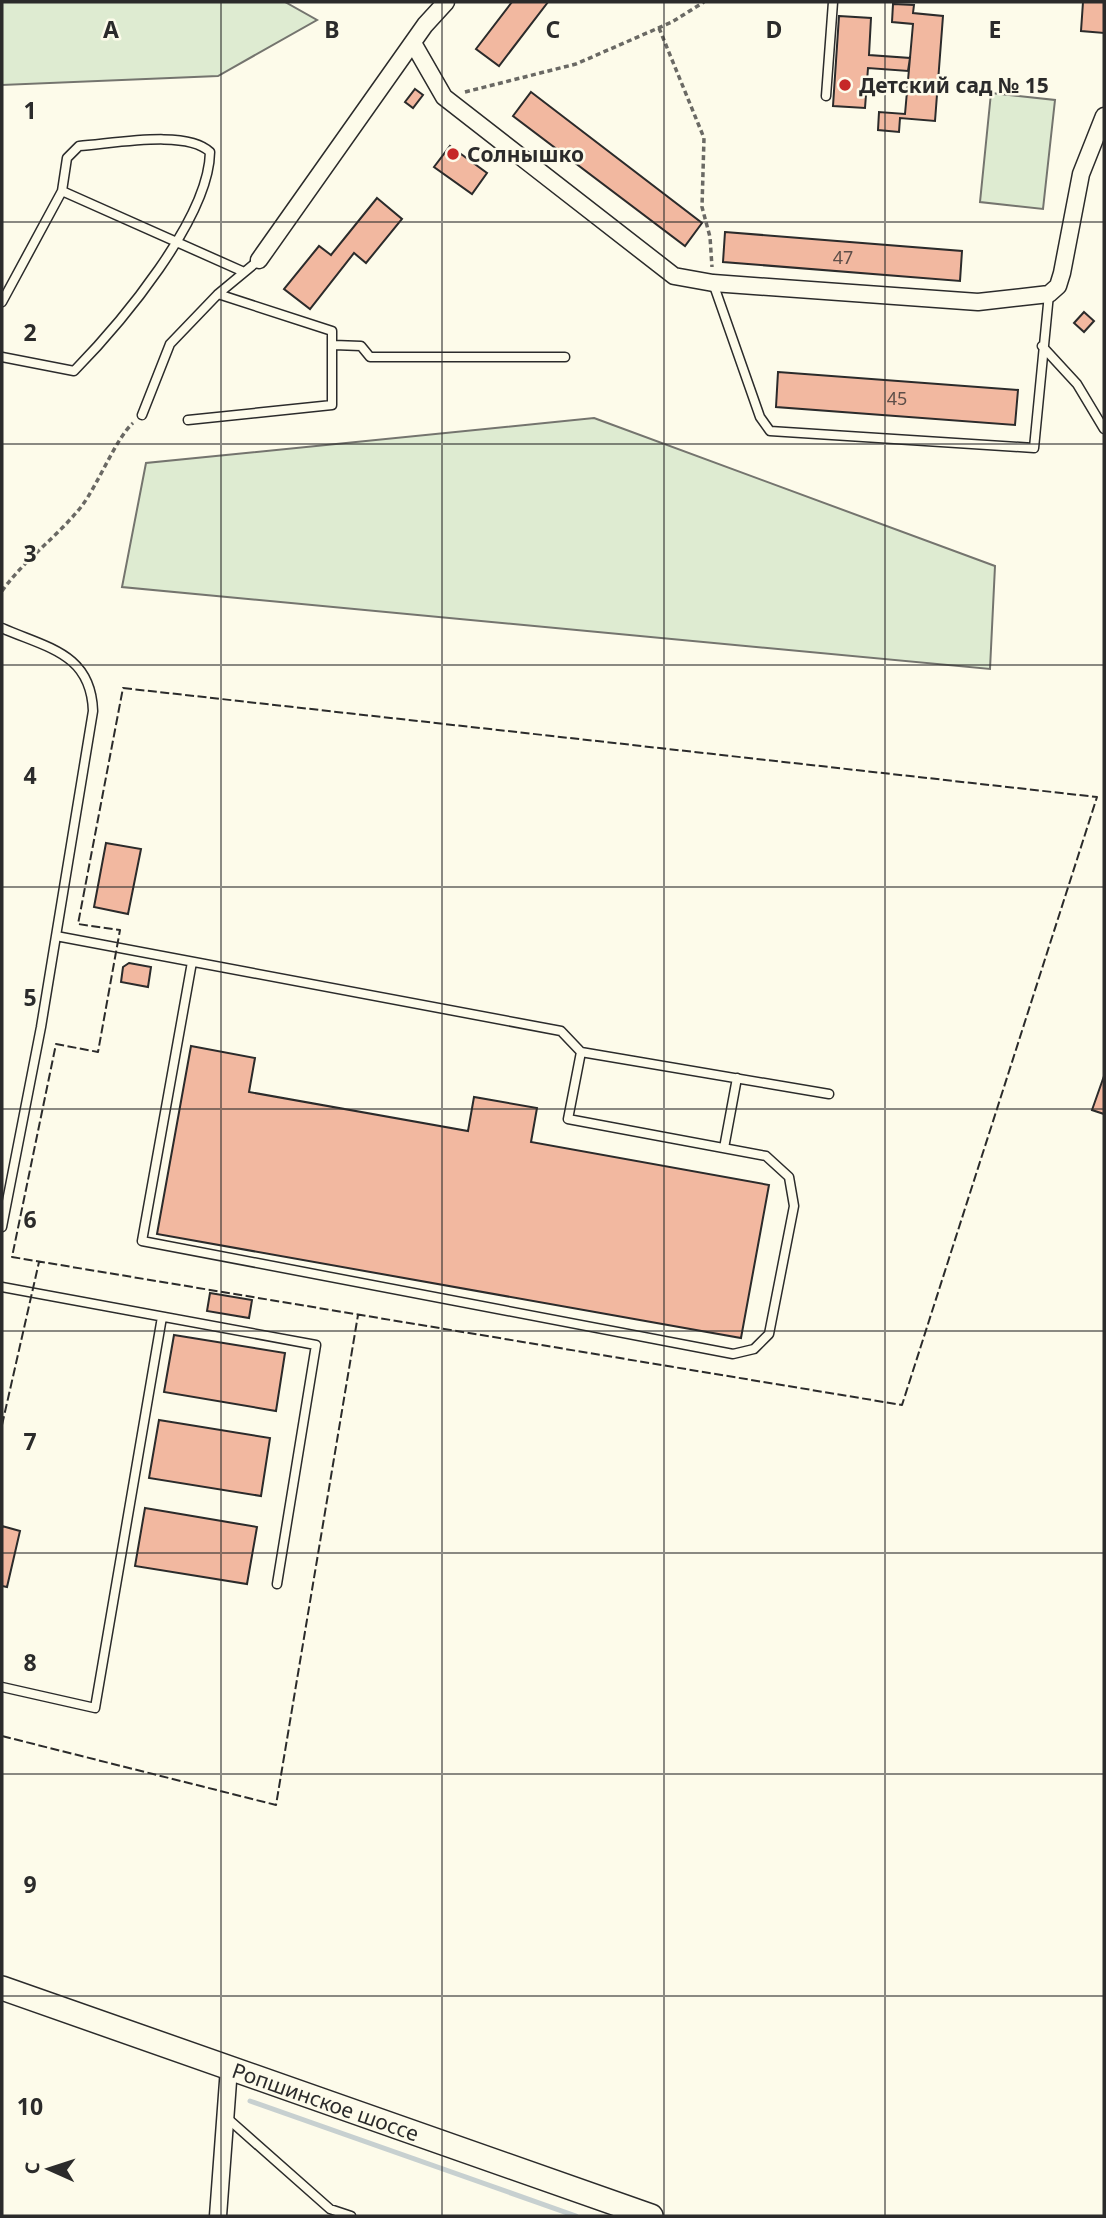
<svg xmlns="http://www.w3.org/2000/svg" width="1106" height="2218" viewBox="0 0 1106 2218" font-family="'Noto Sans',sans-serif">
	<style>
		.green { fill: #deebd1; stroke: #74746e; stroke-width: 2 }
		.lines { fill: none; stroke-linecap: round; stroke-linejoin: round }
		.stream { stroke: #c7d0d0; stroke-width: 5 }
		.building { fill: #f2b8a0; stroke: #2b2b2b; stroke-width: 2 }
		.lane-casing { stroke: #2b2b2b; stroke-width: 11 }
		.street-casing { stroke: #2b2b2b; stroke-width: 19 }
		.secondary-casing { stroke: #2b2b2b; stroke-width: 26 }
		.path { stroke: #6a6964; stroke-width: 3.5; stroke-dasharray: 5 3.5; stroke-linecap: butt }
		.lane { stroke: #fdfbea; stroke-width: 8 }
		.street { stroke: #fdfbea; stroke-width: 16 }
		.secondary { stroke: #fdfbea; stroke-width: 23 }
		.fence { stroke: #2b2b2b; stroke-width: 2; stroke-dasharray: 9 3.5; stroke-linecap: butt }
		.grid { fill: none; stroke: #2b2b2b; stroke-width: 2; stroke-opacity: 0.55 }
		.poi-dot { fill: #c62828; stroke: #fdfbea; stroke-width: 2.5 }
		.labels { text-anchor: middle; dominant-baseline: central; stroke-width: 5; stroke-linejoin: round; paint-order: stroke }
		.number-label { font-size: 18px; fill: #5d4e48 }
		.poi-label { font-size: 21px; font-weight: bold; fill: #2b2b2b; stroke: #fdfbea; text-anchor: start }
		.street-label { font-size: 21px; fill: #2b2b2b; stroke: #fdfbea }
		.grid-label { font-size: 23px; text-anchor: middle; font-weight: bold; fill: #2b2b2b; stroke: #fdfbea; stroke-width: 5; stroke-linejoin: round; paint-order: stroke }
	</style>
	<rect width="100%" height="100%" fill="#fdfbea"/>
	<path class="green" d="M2 2H285L317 20 218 76 2 85Z
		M991 93 1055 100 1043 209 980 202Z
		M594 418 995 566 990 669 122 587 146 463Z"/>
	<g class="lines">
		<path class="stream" d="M250 2101 576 2216"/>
	</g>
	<path class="building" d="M512 2H548L499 66 476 49Z
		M1083 2H1104V33L1081 31Z
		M893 4 914 5 913 13 943 16 935 121 900 118 899 132 878 130 879 112 905 114 913 24 892 22Z
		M839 16 871 18 869 55 910 58 908 71 868 68 865 108 833 106Z
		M415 89 423 95 413 108 405 102Z
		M531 92 702 223 685 246 513 116Z
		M450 146 487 173 472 194 434 167Z
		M377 198 402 219 366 263 354 253 310 309 284 289 319 246 331 255Z
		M725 232 962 251 960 281 723 262Z
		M1084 312 1094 321 1084 332 1074 323Z
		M778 372 1018 390 1015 425 776 407Z
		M106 843 141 849 128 914 94 907Z
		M129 963 151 967 148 987 121 982 123 967Z
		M191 1046 255 1058 249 1092 468 1131 474 1097 537 1108 531 1142 769 1185 741 1338 157 1234Z
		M1104 1076V1114L1092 1110Z
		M210 1293 252 1300 249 1318 207 1311Z
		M174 1335 285 1353 276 1411 164 1392Z
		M159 1420 270 1438 261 1496 149 1478Z
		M145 1508 257 1527 247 1584 135 1566Z
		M2 1526 20 1531 7 1587 2 1586Z"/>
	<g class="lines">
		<g class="lane-casing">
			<path id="lane" d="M826 96 833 2
				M713 283 760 417 770 431 1034 448 1049 294
				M2 302 62 191 244 272
				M334 345 361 346 370 357H565
				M1042 346 1077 384 1104 429
				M2 357 74 371C120 324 209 219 210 152 187 129 112 144 79 146L67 158 62 191
				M142 415 170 344 218 294 259 260
				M188 420 332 405V331L218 294
				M2 628C47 648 91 653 93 711L41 1027 2 1227
				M56 936 561 1031 581 1052 829 1094
				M192 962 142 1241 733 1354 754 1349 769 1334 794 1206 789 1177 766 1156 568 1119 581 1052
				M724 1148 737 1078
				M2 1287 316 1345 277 1584
				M2 1687 95 1708 162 1317
				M226 2117 330 2209 351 2216"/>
		</g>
		<g class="street-casing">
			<path id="street" d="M413 43 444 97 674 276 713 283 978 302 1049 294 1058 286 1062 273 1081 174 1104 116
				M259 260 425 25 446 2
				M218 2216 229 2068"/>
		</g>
		<g class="secondary-casing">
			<g id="secondary">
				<path id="s1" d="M2 1988 651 2216"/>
			</g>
		</g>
		<path class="path" d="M659 28 704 138 702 207 710 237 712 267
			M465 92 576 64 672 22 704 2
			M2 591C24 560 57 537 81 507 98 485 116 438 133 423"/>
		<use href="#lane" class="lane"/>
		<use href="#street" class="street"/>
		<use href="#secondary" class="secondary"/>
		<path class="fence" d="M123 688 1097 797 902 1405 12 1257 56 1044 98 1052 120 930 78 924Z
			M2 1425 39 1262
			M2 1736 276 1805 358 1315"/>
	</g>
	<path class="grid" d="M221 2V2216M442 2V2216M664 2V2216M885 2V2216M2 222H1104M2 444H1104M2 665H1104M2 887H1104M2 1109H1104M2 1331H1104M2 1553H1104M2 1774H1104M2 1996H1104"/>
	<g class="poi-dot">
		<circle cx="845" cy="85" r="7"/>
		<circle cx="453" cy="154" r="7"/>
	</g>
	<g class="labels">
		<g class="number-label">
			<text x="843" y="257">47</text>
			<text x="897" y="398">45</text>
		</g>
		<g class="poi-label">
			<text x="859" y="85">Детский сад № 15</text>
			<text x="467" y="154">Солнышко</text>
		</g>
		<g class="street-label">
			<text stroke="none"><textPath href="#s1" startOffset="343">Ропшинское шоссе</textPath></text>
		</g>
	</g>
	<g class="grid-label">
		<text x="111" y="38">A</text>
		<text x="332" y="38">B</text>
		<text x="553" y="38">C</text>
		<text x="774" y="38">D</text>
		<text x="995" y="38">E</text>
		<text x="30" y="119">1</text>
		<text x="30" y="341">2</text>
		<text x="30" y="562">3</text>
		<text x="30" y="784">4</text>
		<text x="30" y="1006">5</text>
		<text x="30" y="1228">6</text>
		<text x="30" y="1450">7</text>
		<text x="30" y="1671">8</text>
		<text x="30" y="1893">9</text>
		<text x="30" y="2115">10</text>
	</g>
	<rect width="1106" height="2218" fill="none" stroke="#2b2b2b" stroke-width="7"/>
	<g transform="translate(49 2169) rotate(273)" stroke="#fdfbea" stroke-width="5" paint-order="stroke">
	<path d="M0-5L12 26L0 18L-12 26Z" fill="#2b2b2b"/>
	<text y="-10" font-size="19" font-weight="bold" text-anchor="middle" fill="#2b2b2b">С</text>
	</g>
</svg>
